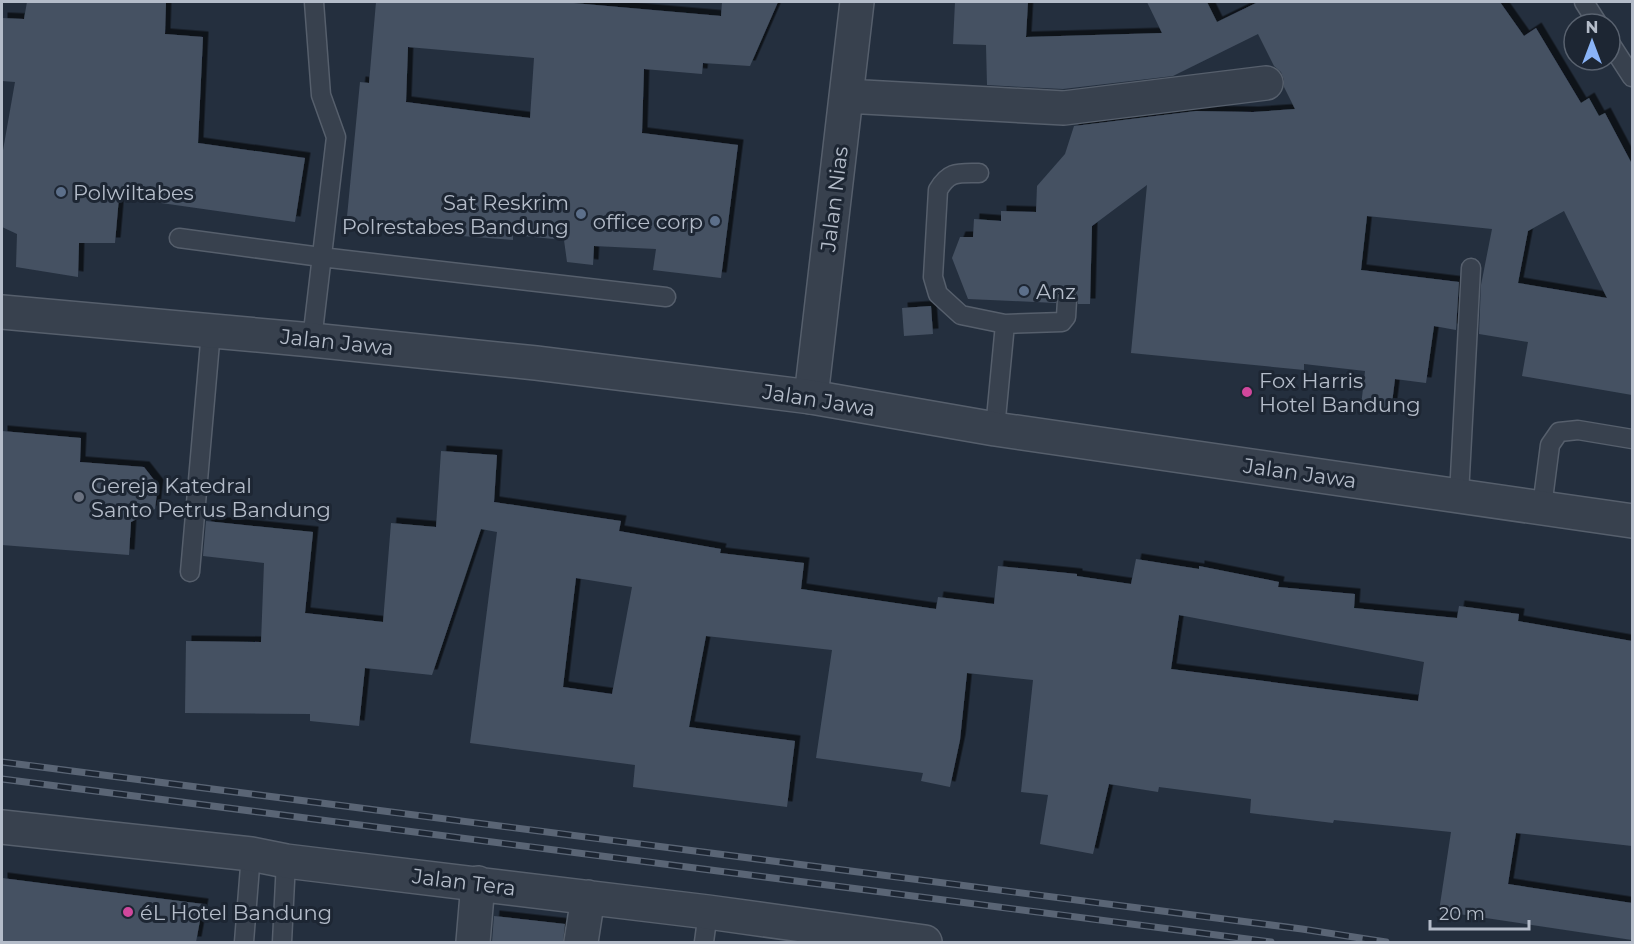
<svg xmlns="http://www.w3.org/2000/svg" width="1634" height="944" viewBox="0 0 1634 944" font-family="Montserrat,sans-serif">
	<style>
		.building { fill: #455162; fill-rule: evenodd; filter: url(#shadow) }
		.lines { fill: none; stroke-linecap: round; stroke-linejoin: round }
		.service-casing { stroke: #565f6c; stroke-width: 21 }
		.minor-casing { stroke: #565f6c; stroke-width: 36 }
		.tertiary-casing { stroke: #565f6c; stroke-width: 36 }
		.service { stroke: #38414e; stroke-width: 18 }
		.minor { stroke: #38414e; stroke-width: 33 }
		.tertiary { stroke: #38414e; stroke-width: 33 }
		.rail-casing { stroke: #5a6575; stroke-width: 7 }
		.rail { stroke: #1d2633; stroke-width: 4.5; stroke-dasharray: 14; stroke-linecap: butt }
		.service-dot { fill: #5c6f8a; stroke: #1d2633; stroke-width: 2 }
		.hotel-dot { fill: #d1479c; stroke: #1d2633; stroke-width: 2 }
		.worship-dot { fill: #6b7280; stroke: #1d2633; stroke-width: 2 }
		.labels { text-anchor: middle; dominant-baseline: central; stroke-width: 6; stroke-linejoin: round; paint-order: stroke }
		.poi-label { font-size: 21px; fill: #b4bcc9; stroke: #1d2633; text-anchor: start }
		.street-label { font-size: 21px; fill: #b4bcc9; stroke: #1d2633 }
	</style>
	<defs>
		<filter id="shadow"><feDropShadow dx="5.5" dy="-5.5" stdDeviation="0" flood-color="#0009"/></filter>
	</defs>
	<rect width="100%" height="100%" fill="#242f3e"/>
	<path class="building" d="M27 2 166 3 165 34 203 37 198 143 305 158 295 222 119 197 115 243H79L78 277 16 267 17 234 2 227V156L15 82 2 81V18L24 19Z
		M376 2H562L721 16 722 2H778L750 66 703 63 702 74 644 69 642 133 738 145 721 278 653 270 656 249 594 246 593 265 567 262 564 240 513 235V240L346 227 360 82 369 83ZM408 47 534 58 530 118 406 102Z
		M955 2H1028L1026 37 1162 33 1147 2H1207L1217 22 1258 2H1500L1524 36 1536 28 1581 103 1589 98 1599 116 1605 113 1632 164V395L1522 376 1528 342 1479 334 1481 285 1492 229 1367 216 1361 270 1459 282 1456 330 1434 326 1426 383 1395 379 1391 411 1361 406 1365 371 1304 364V370L1131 353 1147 185 1092 226 1090 304H1078L1077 294 1067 289 1058 293 1056 303 968 299 952 258 960 237H973L974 219 1001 221V211L1036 212 1037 186 1065 154 1074 126 1196 111 1253 112 1295 109 1284 87V80L1281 72 1274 66 1258 34 1173 76 1063 89 987 85 986 45 953 44ZM1564 211 1607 298 1518 283 1528 231Z
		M931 306 933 334 904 336 902 308Z
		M2 431 81 438 80 462 144 467 158 485 155 509 131 522 129 555 2 545Z
		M441 451 497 455 494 502 621 521 619 531 721 549 720 553 804 563 801 589 936 609 938 597 994 604 998 566 1077 574V576L1131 584 1136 559 1199 569V566L1279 582 1278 587 1355 594 1354 608 1457 618 1459 606 1519 614 1518 621 1632 641V846L1516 833 1508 884 1632 903V940L1439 911 1451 832 1334 820 1333 823 1250 813 1251 799 1159 787 1158 792 1109 784 1093 854 1040 844 1048 795 1021 792 1033 680 967 673 960 740 950 787 921 781 923 773 816 758 832 650 706 636 689 727 795 741 787 807 633 787 635 765 470 743 497 532 481 529 432 675 365 668 359 726 310 721V714L185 713 186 641 261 642 264 563 203 556 206 521 313 532 305 613 383 622 391 523 436 527ZM576 578 632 587 612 694 563 687ZM1179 615 1424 662 1418 701 1171 669Z
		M2 878 203 904 196 942H2Z
		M494 916 565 924 563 942H492Z"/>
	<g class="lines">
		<g class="service-casing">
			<path id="service" d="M1584 2 1598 24
				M1610 43 1632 77
				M979 173C958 173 949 171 938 190L933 277 938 294 961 315 1005 324 1062 322 1066 317 1067 300
				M179 238 321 257 666 297
				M312 340 336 137 321 95 314 2
				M995 429 1005 324
				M1459 495 1471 268
				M1542 507 1550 445 1559 432 1578 430 1632 439
				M190 572 211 331
				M244 942 251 854
				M282 942 286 861
				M704 942 708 912"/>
		</g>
		<g class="minor-casing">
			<path id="minor" d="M846 96 1064 108 1266 83
				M811 397 857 2
				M2 827 251 854 286 861 708 912 925 942
				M473 942 478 883
				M581 942 588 897"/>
		</g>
		<g class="tertiary-casing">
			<path id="tertiary" d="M2 312 312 340 536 363 811 397 995 429 1632 521"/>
		</g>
		<use href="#service" class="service"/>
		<use href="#minor" class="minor"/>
		<use href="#tertiary" class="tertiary"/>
		<g class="rail-casing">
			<path id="rail" d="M2 762 1302 929 1386 942
				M2 779 1271 942"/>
		</g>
		<use href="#rail" class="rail"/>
	</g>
	<g class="service-dot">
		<circle cx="61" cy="192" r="6"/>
		<circle cx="581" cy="214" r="6"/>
		<circle cx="715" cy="221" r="6"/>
		<circle cx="1024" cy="291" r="6"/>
	</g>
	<g class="hotel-dot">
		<circle cx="1247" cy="392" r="6"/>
		<circle cx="128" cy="912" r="6"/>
	</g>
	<circle class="worship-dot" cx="79" cy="497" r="6"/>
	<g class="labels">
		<g class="poi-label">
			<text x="73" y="192">Polwiltabes</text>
			<text x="569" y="202" text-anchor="end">Sat Reskrim<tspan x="569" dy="24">Polrestabes Bandung</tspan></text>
			<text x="703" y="221" text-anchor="end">office corp</text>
			<text x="1036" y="291">Anz</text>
			<text x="1259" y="380">Fox Harris<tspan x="1259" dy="24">Hotel Bandung</tspan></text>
			<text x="91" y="485">Gereja Katedral<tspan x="91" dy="24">Santo Petrus Bandung</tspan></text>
			<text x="140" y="912">éL Hotel Bandung</text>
		</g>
		<g class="street-label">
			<text transform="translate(834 199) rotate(-83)">Jalan Nias</text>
			<text transform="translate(337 342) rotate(6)">Jalan Jawa</text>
			<text transform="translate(819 400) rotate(9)">Jalan Jawa</text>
			<text transform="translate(1300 473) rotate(8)">Jalan Jawa</text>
			<text transform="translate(464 882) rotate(7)">Jalan Tera</text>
		</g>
	</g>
	<rect width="1634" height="944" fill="none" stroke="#b4bcc9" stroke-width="6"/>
	<g transform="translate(1592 42)"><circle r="28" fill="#1d2633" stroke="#59626f" stroke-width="1.5"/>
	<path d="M0-4.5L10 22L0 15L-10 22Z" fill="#8ab4f8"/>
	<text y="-9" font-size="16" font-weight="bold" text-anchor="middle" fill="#b4bcc9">N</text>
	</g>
	<path d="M1430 920v9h99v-9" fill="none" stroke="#b4bcc9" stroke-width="3"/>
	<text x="1439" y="920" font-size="18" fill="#b4bcc9" stroke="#1d2633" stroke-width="4.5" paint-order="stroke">20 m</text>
</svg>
